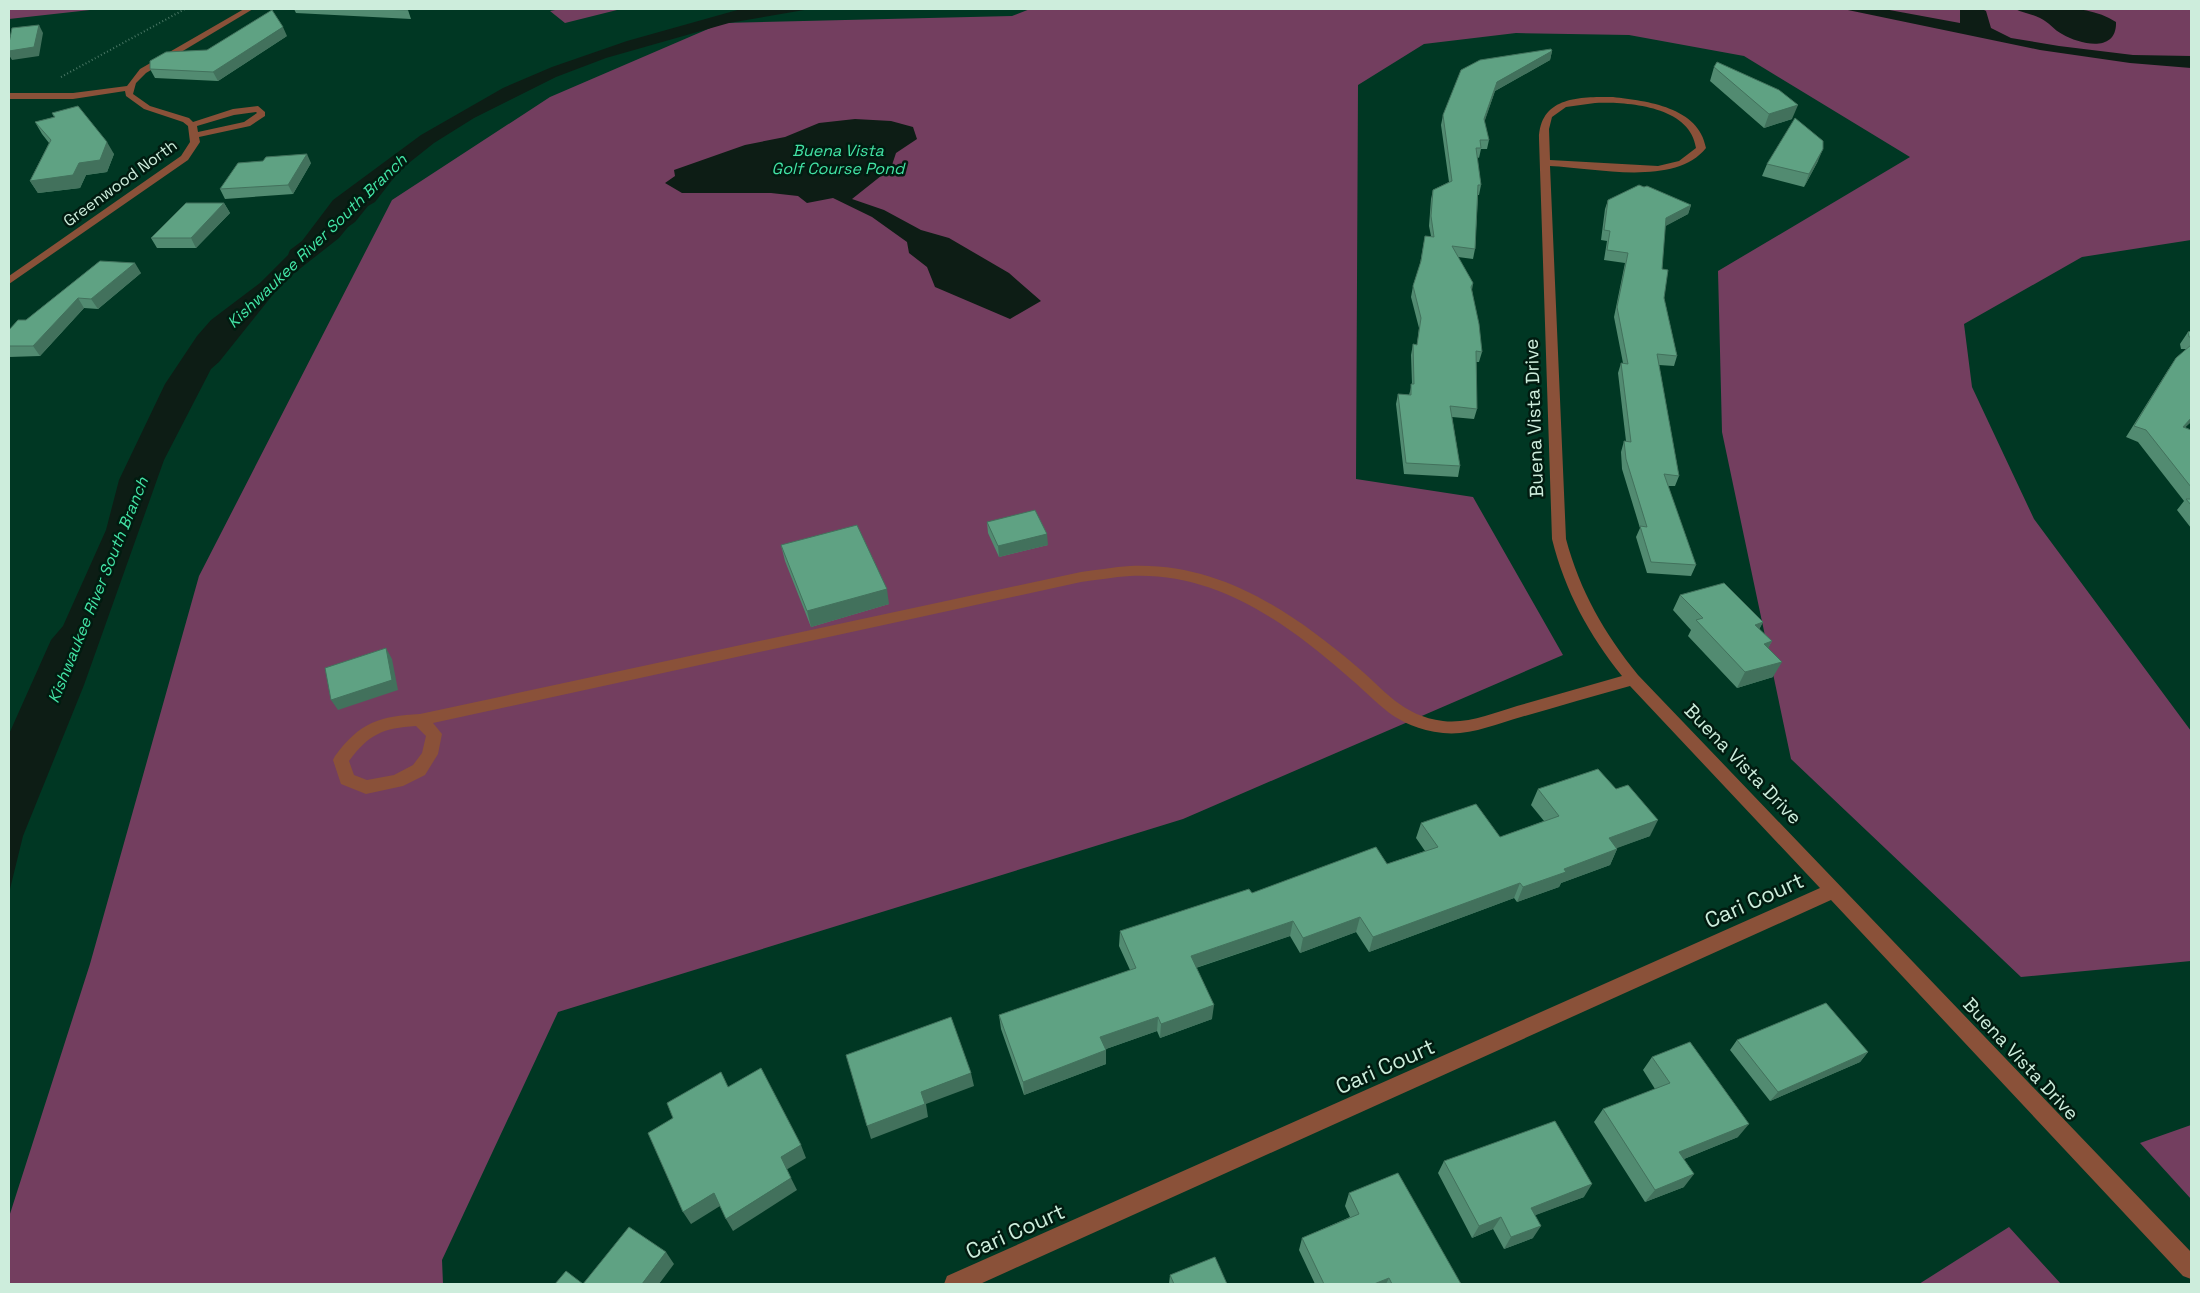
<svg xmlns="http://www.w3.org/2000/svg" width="2200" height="1293" viewBox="0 0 2200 1293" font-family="'Space Grotesk',sans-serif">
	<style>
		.green { fill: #733e5f }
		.water { fill: #0d1d15 }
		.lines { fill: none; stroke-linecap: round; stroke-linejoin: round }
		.path { stroke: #497765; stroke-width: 2; stroke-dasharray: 1 2.5; stroke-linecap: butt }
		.minor { fill: #8a5139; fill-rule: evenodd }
		.wall { fill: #528b71 }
		.shaded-wall { fill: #42715c }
		.building { fill: #5fa283; stroke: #42715c }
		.labels { text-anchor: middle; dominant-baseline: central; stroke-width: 5; stroke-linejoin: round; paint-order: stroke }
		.far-water-label { font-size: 16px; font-style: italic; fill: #43e4a6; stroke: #011b10 }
		.far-street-label { font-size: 16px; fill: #cdeddc; stroke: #011b10 }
		.street-label { font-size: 19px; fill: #cdeddc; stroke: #011b10 }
		.near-street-label { font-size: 22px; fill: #cdeddc; stroke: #011b10 }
	</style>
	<rect width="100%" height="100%" fill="#003723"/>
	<path class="green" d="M9 9H99L9 19Z
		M560 9H621L565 23 550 11Z
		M1030 9H2191V240L2082 257 1964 324 1972 387 2034 519 2191 731V961L2021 977 1791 759 1722 432 1718 271 1910 157 1744 56 1629 35 1516 33 1424 44 1358 85 1356 479 1473 497 1563 655 1183 819 558 1012 442 1260 443 1284H9V1217L90 964 199 576 392 200 550 97 722 23 1012 16Z
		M2191 1125V1199L2140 1143Z
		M2009 1227 2061 1284H1919Z"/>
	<path class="water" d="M741 9H810L729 23 606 58 556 77 474 118 434 143 400 170 375 202 368 206 355 222 348 227 339 238 283 282 219 362 211 369 164 460 84 685 23 836 9 893V734L51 640 63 626 106 530 119 480 165 384 197 336 211 320 260 283 288 255 290 250 302 241 333 200 421 135 503 88 552 67 627 41Z
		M1843 9H1884L1960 23V9H1982L1986 11 1991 28 2011 38 2059 46 2133 55 2191 56V68L2130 63 2040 50Z
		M2015 9C2049 9 2086 3 2116 22 2117 53 2081 45 2062 34 2054 30 2049 22 2040 18 2032 14 2023 13 2015 9Z
		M855 119 891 121 913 127 917 139 896 153 891 168 852 199 884 210 921 230 949 238 1009 273 1041 301 1010 319 935 287 927 267 909 253 907 242 872 217 833 198 807 203 798 196 771 193H682L665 183 675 176 674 170 745 145 785 137 819 123Z"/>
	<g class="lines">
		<path class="path" d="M61 77 185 9"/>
		<path class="minor" d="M244 9H253L146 73 136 83 133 94 150 106 189 118 193 122 233 109 258 106 265 112V116L250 126 199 137 200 142 188 160 9 284V276L181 156 190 142 188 126 183 122 144 109 126 96 125 91 73 99H9V93H73L127 86 140 69ZM256 112 257 113 244 122 198 132 197 126 234 115Z
			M1613 97C1647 101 1699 107 1706 148 1675 187 1595 168 1550 166L1566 539C1580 591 1604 633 1638 675L2191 1252V1279L2183 1276 1831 900 980 1284H944L947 1276 1820 888 1630 686C1593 696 1557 707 1521 717 1496 724 1469 736 1443 733 1393 727 1380 703 1345 674 1284 621 1215 572 1130 576 1114 577 1097 580 1081 582L433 723 442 734 438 754 425 775 403 786 366 794 341 784 333 760 335 756C360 722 380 716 420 714L1081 572C1097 570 1114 567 1130 566 1219 562 1291 611 1356 666 1385 690 1402 716 1443 721 1468 724 1494 713 1517 706 1552 696 1587 686 1622 676 1589 635 1565 591 1552 539L1539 139C1540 96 1580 97 1613 97ZM1595 103C1628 102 1690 106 1696 148L1679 161 1658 166 1550 160 1549 129 1552 117 1566 107ZM416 726 426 736 422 753 413 765 394 775 367 780 354 775 349 761C369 734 383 728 416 726Z"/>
	</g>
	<path class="wall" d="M294 9H405L408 10 411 19 296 13Z
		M287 36 218 81 155 78 150 69Z
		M1552 51 1550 60 1495 91 1484 122 1489 140 1487 149H1481L1479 158 1477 157 1481 185 1479 195H1478L1475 249 1473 259 1458 257 1473 283 1472 290 1482 352 1479 362H1476L1477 409 1474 419 1452 417 1460 466 1458 477 1404 474 1396 404 1398 394 1409 395 1412 384 1411 355 1413 344 1417 345 1419 328 1411 297 1413 286 1420 264 1425 236H1431L1429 226 1431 199 1433 190 1449 182 1441 125 1443 115Z
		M1714 67 1792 119 1764 128 1710 81Z
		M52 113 114 154 107 172 86 175 80 188 38 193 30 181 49 143 42 134 35 122 54 117Z
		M1818 161 1804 187 1762 176 1767 164Z
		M311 163 293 194 225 199 220 189Z
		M1608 200 1691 205 1688 214 1665 226 1662 269 1664 298 1677 356 1674 366 1659 365 1679 476 1675 486H1668L1696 565 1691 576 1647 573 1636 537 1640 528 1622 469 1621 452 1624 441H1626L1618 373 1621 363H1623L1614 317 1625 263 1604 260 1607 241 1601 240 1605 209Z
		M224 203 230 213 196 248H157L151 238Z
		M100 261 141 273 98 309 84 308 40 356 9 357V330L26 320Z
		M2191 331V422L2185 427 2191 430V528L2177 510 2184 501 2138 442 2126 437 2168 370 2176 358 2187 349H2181L2180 344 2188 332Z
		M987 522 1048 545 999 557 988 533Z
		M781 545 889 604 811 627 785 561Z
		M1680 595 1763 622 1759 629 1772 641 1768 648 1773 677 1737 688 1688 636 1691 630 1673 610Z
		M1538 789 1650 836 1616 848 1617 849 1610 865 1561 883 1559 887 1517 902 1514 898 1369 952 1356 932 1300 953 1290 936 1196 968 1212 1019 1160 1038 1157 1031 1106 1049V1064L1024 1095 1001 1029 999 1015 1130 970 1119 946 1120 931 1252 893 1387 864 1425 851 1416 838 1421 823 1500 837 1544 821 1531 805Z
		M1737 1040 1868 1052 1860 1062 1770 1101 1730 1050Z
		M1652 1057 1738 1137 1684 1159V1187L1645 1202 1594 1122 1603 1109 1655 1089 1643 1070Z
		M1444 1161 1584 1197 1535 1215 1533 1238 1504 1249 1493 1229 1472 1238 1438 1173Z
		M1349 1193 1461 1284H1315L1299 1250 1302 1238 1350 1217 1345 1206Z
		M1170 1275 1227 1284H1169Z"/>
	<path class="shaded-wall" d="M39 25 43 33 39 56 12 60 9 55V51Z
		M283 27 287 36 218 81 213 72Z
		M1552 51 1550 60 1495 91 1482 129 1484 119 1497 82Z
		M1798 105 1792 119 1764 128 1769 114Z
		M107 142 114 154 107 172 86 175 80 188 38 193 30 181 79 163Z
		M1823 149 1818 161 1804 187 1809 174Z
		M307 154 311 163 293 194 288 185Z
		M224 203 230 213 196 248 191 238Z
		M1691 205 1688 214 1662 228 1666 218Z
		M135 263 141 273 98 309 91 299Z
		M78 298 84 308 40 356 33 346Z
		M2191 418V422L2174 438 2183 427Z
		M1047 534 1048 545 999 557 998 546Z
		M887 589 889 604 811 627 807 611Z
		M1763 622 1755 638V625Z
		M1772 641 1763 657 1764 644Z
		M386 648 392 659 398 690 338 710 331 700Z
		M1782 662 1773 677 1737 688 1745 672Z
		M1658 820 1650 836 1601 854 1609 838Z
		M1617 849 1610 865 1561 883 1559 887 1517 902 1523 887 1564 869Z
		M1520 883 1514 898 1369 952 1373 937Z
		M1360 917 1356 932 1300 953 1303 938Z
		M1293 921 1290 936 1189 970 1191 956Z
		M1214 1005 1212 1019 1160 1038 1161 1024Z
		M1158 1017 1157 1031 1100 1051V1037Z
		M1106 1050V1064L1024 1095 1023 1082Z
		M1868 1052 1860 1062 1770 1101 1778 1092Z
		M971 1073 974 1086 926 1104 928 1117 871 1139 867 1126 921 1092Z
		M1749 1124 1738 1137 1669 1165 1679 1152Z
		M801 1145 806 1158 786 1170 781 1157Z
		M1694 1174 1684 1187 1645 1202 1655 1190Z
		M791 1178 797 1190 733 1231 726 1219Z
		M1592 1184 1584 1197 1523 1220 1531 1208Z
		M714 1193 720 1206 691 1224 683 1212Z
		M1501 1217 1493 1229 1472 1238 1479 1226Z
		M1541 1226 1533 1238 1504 1249 1511 1237Z
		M666 1252 674 1264 659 1284H642Z
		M1389 1278 1386 1284H1374Z"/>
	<path class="building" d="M377 9H405L408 10Z
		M272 10 283 27 213 72 150 69V61L166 52 207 50Z
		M39 25 34 47 9 51V43L12 28Z
		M1551 49 1552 51 1497 82 1484 119 1489 140H1480L1481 148H1476L1481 185H1478L1475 249 1452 246 1473 283 1471 287 1479 324 1482 352 1476 351 1477 409 1450 406 1460 466 1406 463 1398 394 1411 395V384H1414L1413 344 1417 345 1421 318 1413 286 1421 261 1425 236 1434 237 1431 216 1433 190 1452 181 1443 115 1461 70 1480 60Z
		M1717 62 1779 90 1798 105 1769 114 1714 67Z
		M78 106 107 142 100 160 79 163 73 175 30 181 51 140 35 122 55 117 52 113Z
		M1795 118 1823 141V149L1809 174 1767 164Z
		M307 154 288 185 220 189 238 163 263 161 266 157Z
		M1639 185 1644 187 1647 186 1691 205 1666 218 1662 269 1668 270 1664 298 1677 356 1657 354 1679 476 1664 474 1696 565 1651 562 1640 526 1647 527 1626 459 1624 441 1631 442 1621 363 1628 364 1617 307 1628 253 1607 250 1610 231 1604 230 1608 200Z
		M186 203H224L191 238H151Z
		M100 261 135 263 91 299 78 298 33 346H9V330L18 320H26Z
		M2191 331V337H2189L2188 332Z
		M2191 345V418L2183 427 2191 430V487L2146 430 2134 426 2176 358Z
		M2186 499H2191V505Z
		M1035 510 1047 534 998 546 987 522Z
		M857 525 887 589 807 611 781 545Z
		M1724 583 1763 622 1755 625 1772 641 1764 644 1782 662 1745 672 1696 620 1703 618 1680 595Z
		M386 648 392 680 331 700 325 668Z
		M1598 769 1616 789 1628 785 1658 820 1609 838 1617 849 1564 869 1566 872 1523 887 1520 883 1373 937 1360 917 1303 938 1293 921 1191 956 1214 1005 1161 1024 1158 1017 1100 1037 1106 1050 1023 1082 999 1015 1136 968 1120 931 1249 889 1252 893 1376 847 1387 864 1438 847 1421 823 1476 804 1500 837 1559 816 1538 789Z
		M1826 1003 1868 1052 1778 1092 1737 1040Z
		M951 1017 971 1073 921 1092 925 1104 867 1126 846 1055Z
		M1690 1042 1749 1124 1679 1152 1694 1174 1655 1190 1603 1109 1670 1083 1652 1057Z
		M761 1068 801 1145 781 1157 791 1178 726 1219 714 1193 683 1212 648 1133 673 1118 667 1103 721 1072 728 1087Z
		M1555 1121 1592 1184 1531 1208 1541 1226 1511 1237 1501 1217 1479 1226 1444 1161Z
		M1398 1173 1461 1284H1392L1389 1278 1374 1284H1324L1302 1238 1359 1214 1349 1193Z
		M629 1227 666 1252 642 1284H555L566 1271 583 1284Z
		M1215 1257 1227 1284H1174L1170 1275Z"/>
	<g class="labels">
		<g class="far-water-label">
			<text x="838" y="150">Buena Vista<tspan x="838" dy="18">Golf Course Pond</tspan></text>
			<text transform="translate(317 241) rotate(-44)">Kishwaukee River South Branch</text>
			<text transform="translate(98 590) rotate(-68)">Kishwaukee River South Branch</text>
		</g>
		<g class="far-street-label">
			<text transform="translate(120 183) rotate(-36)">Greenwood North</text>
		</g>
		<g class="street-label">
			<text transform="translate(1534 418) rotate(-92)">Buena Vista Drive</text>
			<text transform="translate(1743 764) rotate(46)">Buena Vista Drive</text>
			<text transform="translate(2021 1059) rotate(47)">Buena Vista Drive</text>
		</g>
		<g class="near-street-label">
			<text transform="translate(1754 900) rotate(-24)">Cari Court</text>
			<text transform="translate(1385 1066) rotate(-24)">Cari Court</text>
			<text transform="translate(1015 1231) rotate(-24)">Cari Court</text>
		</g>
	</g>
	<rect width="2200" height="1293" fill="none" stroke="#cdeddc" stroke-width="20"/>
</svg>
